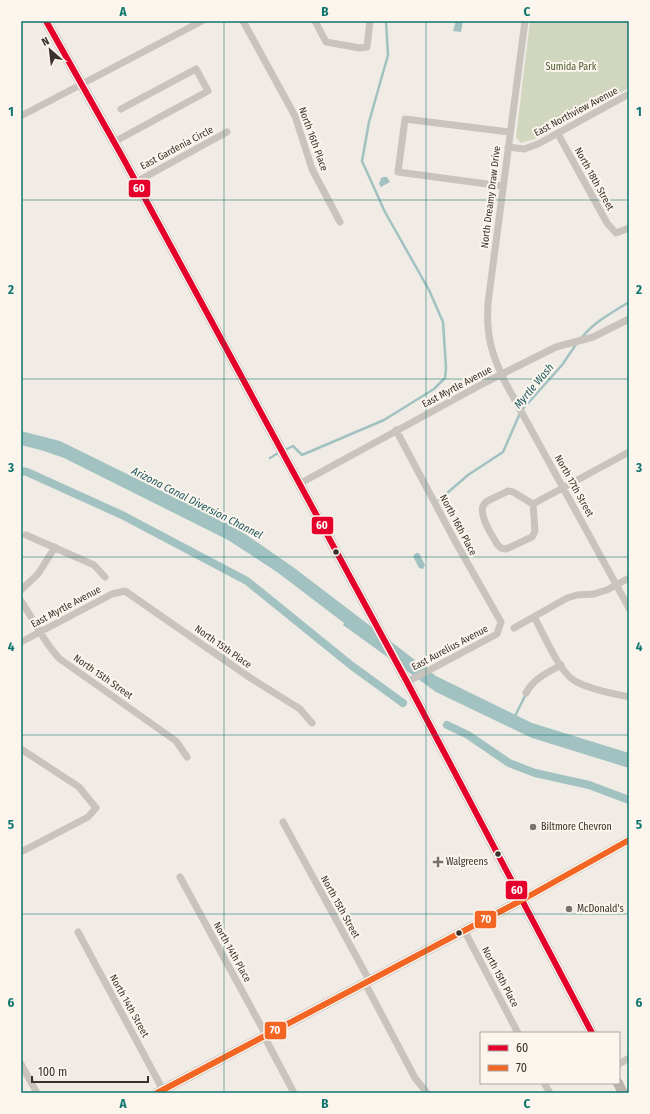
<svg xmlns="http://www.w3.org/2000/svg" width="650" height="1114" viewBox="0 0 650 1114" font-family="'Fira Sans Condensed',sans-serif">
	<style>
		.green { fill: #d1d6bf }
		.water { fill: #a1c2c1 }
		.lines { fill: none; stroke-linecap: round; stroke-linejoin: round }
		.stream { stroke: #a1c2c1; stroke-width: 2.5 }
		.canal { stroke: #a1c2c1; stroke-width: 8 }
		.minor { stroke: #c9c3be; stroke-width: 7 }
		.secondary { stroke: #bab3ae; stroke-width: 10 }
		.bus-1-casing { stroke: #fbf5ee; stroke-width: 9 }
		.bus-2-casing { stroke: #fbf5ee; stroke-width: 9 }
		.bus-1 { stroke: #e4002b; stroke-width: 6 }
		.bus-2 { stroke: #f26522; stroke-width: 6 }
		.grid { fill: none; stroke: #0f766e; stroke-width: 1; stroke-opacity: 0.55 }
		.bus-dot { fill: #3b302b; stroke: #fbf5ee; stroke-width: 1.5 }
		.poi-dot { fill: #7a716c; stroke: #fbf5ee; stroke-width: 1.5 }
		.labels { text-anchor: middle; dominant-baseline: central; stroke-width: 4; stroke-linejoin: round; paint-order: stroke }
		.park-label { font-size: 10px; fill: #4a5a2e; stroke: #fbf5ee }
		.street-label { font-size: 10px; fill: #3b302b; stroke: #fbf5ee }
		.poi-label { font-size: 10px; fill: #3b302b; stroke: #fbf5ee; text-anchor: start }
		.water-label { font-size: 11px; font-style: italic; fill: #1f5a5e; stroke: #fbf5ee }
		.line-badge { stroke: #fbf5ee; stroke-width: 1.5 }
		.badge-label { font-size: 11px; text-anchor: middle; font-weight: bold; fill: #fff }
		.neatline { fill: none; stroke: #0f766e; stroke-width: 1.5 }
		.grid-label { font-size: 13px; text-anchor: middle; font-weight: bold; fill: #0f766e }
	</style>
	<rect width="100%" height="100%" fill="#f0ebe5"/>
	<path class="green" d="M530 21H629V88L538 138 521 143 516 137Z"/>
	<path class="water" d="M456 21H463L461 32 453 31Z
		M384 177H387L390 182 381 187 379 184 381 178Z
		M21 431 60 441 235 527 293 567 436 676 532 723 629 753V768L532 738 436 692 343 625 344 623 277 572 228 540 64 458 44 451 21 445Z
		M416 553H419L425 565 423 569 419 568 413 556Z"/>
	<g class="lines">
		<path class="stream" d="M581 339C592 323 613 312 629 302
			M285 450 293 446 302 455 384 420 434 389 445 378 446 368 443 322 429 290 385 212 362 161 369 122 388 55 386 21
			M270 458 280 452
			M439 500 468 475 503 452 521 411 562 365 577 343
			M194 509 198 499
			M514 718 526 694"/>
		<path class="canal" d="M21 471 27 472 122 515 247 581 352 666 403 703
			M447 725 468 735 509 763 535 773 589 785 629 800"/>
		<path class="minor" d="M243 21 295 116 312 169 340 222
			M315 21 326 42 360 48 367 47 370 21
			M525 21 488 303C486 335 491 353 505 382L629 608
			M21 116 202 21
			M558 134 607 223 616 233 629 228
			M114 142 208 91 196 69 121 109
			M508 147 524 149 538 144 629 94
			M136 182 227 132
			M502 186 398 172 405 119 509 132
			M396 430 455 541 501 622 497 634 407 682
			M299 484 486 382 556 347 593 337 629 319
			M508 491 513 492 533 504 535 531 532 537 506 549 501 548 497 544C492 535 475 511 486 502 492 498 501 495 508 491Z
			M533 504 629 452
			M26 535 94 565 105 577
			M21 590 38 574 55 547
			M21 601C34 620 44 643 60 659L176 741 187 757
			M534 617C544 634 559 672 575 681 588 689 614 694 629 697
			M514 628 567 598 577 595 594 594 607 590 629 578
			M21 642 112 594 125 591 249 677 300 709 312 723
			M526 693C534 678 547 673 561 665
			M21 749 79 787 96 808 88 817 21 852
			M283 822 369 980
			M180 877 266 1035
			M464 930 518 1033
			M78 932 163 1090
			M365 983 415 1078 427 1093
			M264 1036 294 1093
			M21 1064 37 1093
			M619 1064 629 1058
			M544 1083 550 1093"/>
		<path class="secondary" d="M46 21 123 158 407 682 592 1033
			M618 1083 623 1093
			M157 1093 522 900 629 840"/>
		<g class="bus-1-casing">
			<path id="bus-1" d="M46 21 123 158 407 682 592 1033"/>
		</g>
		<g class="bus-2-casing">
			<path id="bus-2" d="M157 1093 522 900 629 840"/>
		</g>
		<use href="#bus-1" class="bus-1"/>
		<use href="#bus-2" class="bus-2"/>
	</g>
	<path class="grid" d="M224 21V1093M426 21V1093M21 200H629M21 379H629M21 557H629M21 735H629M21 914H629"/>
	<g class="bus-dot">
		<circle cx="336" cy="552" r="3.5"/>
		<circle cx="498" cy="854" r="3.5"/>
		<circle cx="459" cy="933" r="3.5"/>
	</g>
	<g class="poi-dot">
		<circle cx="533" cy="827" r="4"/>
		<path d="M436 856h4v4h4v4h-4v4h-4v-4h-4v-4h4z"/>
		<circle cx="569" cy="909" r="4"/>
	</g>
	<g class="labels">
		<g class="park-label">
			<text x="571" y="67">Sumida Park</text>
		</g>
		<g class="street-label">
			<text transform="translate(576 112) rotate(-28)">East Northview Avenue</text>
			<text transform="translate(313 139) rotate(70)">North 16th Place</text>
			<text transform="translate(177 148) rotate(-28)">East Gardenia Circle</text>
			<text transform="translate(594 179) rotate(61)">North 18th Street</text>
			<text transform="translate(491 197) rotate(-83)">North Dreamy Draw Drive</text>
			<text transform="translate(457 387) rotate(-28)">East Myrtle Avenue</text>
			<text transform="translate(574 486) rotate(61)">North 17th Street</text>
			<text transform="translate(458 525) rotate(62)">North 16th Place</text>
			<text transform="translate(66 607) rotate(-28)">East Myrtle Avenue</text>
			<text transform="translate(223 647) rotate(35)">North 15th Place</text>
			<text transform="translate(450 648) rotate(-28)">East Aurelius Avenue</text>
			<text transform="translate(103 677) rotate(35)">North 15th Street</text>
			<text transform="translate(340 907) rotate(61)">North 15th Street</text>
			<text transform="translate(232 952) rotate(61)">North 14th Place</text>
			<text transform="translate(500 977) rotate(62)">North 15th Place</text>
			<text transform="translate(129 1006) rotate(61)">North 14th Street</text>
		</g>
		<g class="poi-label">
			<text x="541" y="827">Biltmore Chevron</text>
			<text x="446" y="862">Walgreens</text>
			<text x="577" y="909">McDonald's</text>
		</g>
		<g class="water-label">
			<text transform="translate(534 386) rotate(-50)">Myrtle Wash</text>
			<text transform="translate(197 503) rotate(27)">Arizona Canal Diversion Channel</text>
		</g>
	</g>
	<g class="line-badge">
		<rect x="128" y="179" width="23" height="19" rx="4" fill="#e4002b"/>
		<rect x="311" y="516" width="23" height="19" rx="4" fill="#e4002b"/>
		<rect x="505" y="880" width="23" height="20" rx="4" fill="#e4002b"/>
		<rect x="474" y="910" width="23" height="19" rx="4" fill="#f26522"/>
		<rect x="264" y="1021" width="23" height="19" rx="4" fill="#f26522"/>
	</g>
	<g class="badge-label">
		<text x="139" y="192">60</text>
		<text x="322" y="529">60</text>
		<text x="517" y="894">60</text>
		<text x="486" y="923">70</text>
		<text x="275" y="1034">70</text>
	</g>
	<rect width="650" height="1114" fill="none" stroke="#fbf5ee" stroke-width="44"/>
	<rect x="480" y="1032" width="140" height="52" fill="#fbf5ee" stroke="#aea6a0"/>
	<rect x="488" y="1045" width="20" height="6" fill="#e4002b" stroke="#aea6a0"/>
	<text x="516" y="1052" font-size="12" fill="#3b302b">60</text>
	<rect x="488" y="1065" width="20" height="6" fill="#f26522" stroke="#aea6a0"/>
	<text x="516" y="1072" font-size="12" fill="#3b302b">70</text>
	<g transform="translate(50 50) rotate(332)" stroke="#fbf5ee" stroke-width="3" paint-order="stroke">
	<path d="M0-3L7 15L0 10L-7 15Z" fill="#3b302b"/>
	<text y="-6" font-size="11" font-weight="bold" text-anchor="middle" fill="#3b302b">N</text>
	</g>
	<path d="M32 1076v6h116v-6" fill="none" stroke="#3b302b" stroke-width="2"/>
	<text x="38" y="1076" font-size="12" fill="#3b302b" stroke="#fbf5ee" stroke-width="3" paint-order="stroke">100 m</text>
	<rect x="22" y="22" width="606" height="1070" class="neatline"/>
	<g class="grid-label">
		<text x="123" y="16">A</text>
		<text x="325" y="16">B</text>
		<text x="527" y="16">C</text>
		<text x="11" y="116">1</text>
		<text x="639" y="116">1</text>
		<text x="11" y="294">2</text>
		<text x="639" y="294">2</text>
		<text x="11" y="472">3</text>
		<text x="639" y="472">3</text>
		<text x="11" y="651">4</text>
		<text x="639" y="651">4</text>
		<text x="11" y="829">5</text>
		<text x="639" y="829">5</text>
		<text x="11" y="1007">6</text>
		<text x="639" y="1007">6</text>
		<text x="123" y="1108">A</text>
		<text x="325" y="1108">B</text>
		<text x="527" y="1108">C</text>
	</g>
</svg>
